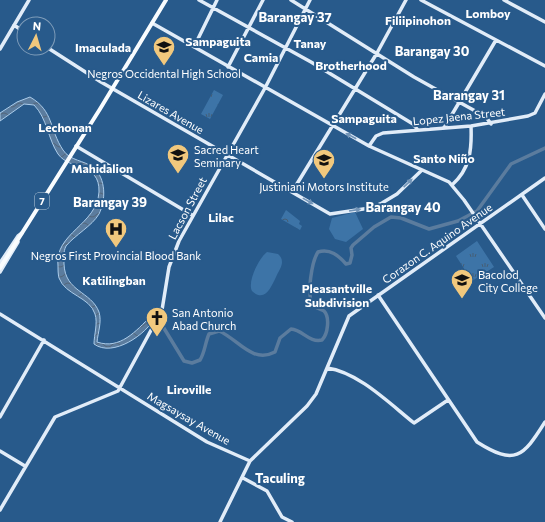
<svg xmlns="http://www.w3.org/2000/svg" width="545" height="522" viewBox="0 0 545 522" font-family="Commissioner,sans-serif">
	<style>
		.grass { fill: url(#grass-tufts) }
		.park { fill: url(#park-crowns) }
		.garden { fill: #3d74a7 }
		.water { fill: url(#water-waves); stroke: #abccea }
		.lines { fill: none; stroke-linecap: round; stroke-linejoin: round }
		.river { stroke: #5b7c9e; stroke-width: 3.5 }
		.secondary { stroke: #e1ecf8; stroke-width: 3.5 }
		.primary { stroke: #f9fcfe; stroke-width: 4 }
		.oneway { fill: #7294b7 }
		.labels { text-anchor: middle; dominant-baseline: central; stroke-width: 4; stroke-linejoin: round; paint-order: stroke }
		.shield { fill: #285a8b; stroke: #becedc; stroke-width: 1 }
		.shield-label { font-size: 10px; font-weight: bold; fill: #fff }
		.poi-label { font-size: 11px; fill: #fff; stroke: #285a8b }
		.street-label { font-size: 11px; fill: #fff; stroke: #285a8b }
		.neighbourhood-label { font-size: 12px; font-weight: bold; fill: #fff; stroke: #285a8b }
		.quarter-label { font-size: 13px; font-weight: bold; fill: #fff; stroke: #285a8b }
	</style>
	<defs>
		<pattern id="grass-tufts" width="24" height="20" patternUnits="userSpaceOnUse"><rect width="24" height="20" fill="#3d74a7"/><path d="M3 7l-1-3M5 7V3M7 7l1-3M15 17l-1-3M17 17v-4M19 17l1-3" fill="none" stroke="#455e75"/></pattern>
		<pattern id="park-crowns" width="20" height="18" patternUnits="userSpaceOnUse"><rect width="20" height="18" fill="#3d74a7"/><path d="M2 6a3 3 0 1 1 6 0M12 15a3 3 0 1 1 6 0" fill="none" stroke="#455e75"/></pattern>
		<pattern id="water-waves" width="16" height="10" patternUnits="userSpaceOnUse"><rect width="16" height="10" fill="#5b7c9e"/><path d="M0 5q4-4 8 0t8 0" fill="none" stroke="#546679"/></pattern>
	</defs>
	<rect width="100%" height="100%" fill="#285a8b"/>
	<path class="grass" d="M214 90 223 95 210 119 201 114Z
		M477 241 494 267 472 281 456 256Z"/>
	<path class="park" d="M286 210 300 221 299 224 302 226 300 230 281 219Z"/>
	<path class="garden" d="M355 212 363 229 346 242 335 239 329 229 332 218Z
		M267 252 278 254C280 256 282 258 282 262 282 267 278 272 276 277 271 287 265 303 252 291 247 282 259 258 267 252Z"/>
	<path class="water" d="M30 97C54 111 49 129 63 150 70 161 84 160 94 168 106 179 106 200 99 214 92 226 75 235 66 246 63 252 64 258 64 264 65 292 91 291 99 312 102 322 98 332 97 342 120 350 136 331 151 316L155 317C147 334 113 358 94 344 94 335 98 323 95 314 90 297 65 295 59 278 58 274 58 270 58 266 54 233 97 225 99 192 100 162 70 171 58 154 48 139 47 118 34 105L24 104 0 121V113L17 102Z"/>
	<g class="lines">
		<path class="river" d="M149 321 154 320 162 325 184 361 192 363 200 360C205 352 205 343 209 334L219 331C238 339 252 364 275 352L280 338 291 329C303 330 309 343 322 340 328 334 330 317 324 311 320 309 316 308 313 305 306 295 312 261 318 252 330 248 339 256 346 264L350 263 352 255 351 248 353 245 374 227 391 217 401 218 429 229 458 221 477 211 511 164 545 148"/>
		<path class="secondary" d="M199 0 311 62 413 124 417 129
			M291 0 414 77 486 117 491 124
			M421 0 545 66
			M504 0 545 22
			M152 23 369 146 449 182 464 200 545 318
			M14 25 24 32
			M194 47 217 0
			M48 48 101 82 330 214 370 208 382 203 397 194 422 170
			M0 49 29 0
			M228 67 263 0
			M444 128 496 40
			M76 146 192 215
			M369 146 376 136 383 133 471 126 528 116 535 113 545 94
			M452 185C470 169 472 150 471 126
			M292 192 377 53 406 0
			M522 195 545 229
			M0 263 18 236 22 233
			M0 272 18 242
			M378 295 477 442C515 466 523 457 545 422
			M0 314 207 442 250 461
			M327 368C358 372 389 403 414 423L448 400
			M0 417 44 340
			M0 451 25 466
			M243 478 267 491 282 517 292 522
			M0 510 55 417 118 391 162 310 169 267 179 241 265 88 310 0
			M220 522 250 461 307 406 316 394 349 316 545 178"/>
		<path class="primary" d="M0 268 100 109 166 0"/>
	</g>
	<defs><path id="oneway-solid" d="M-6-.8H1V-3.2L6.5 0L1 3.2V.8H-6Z"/></defs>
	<g class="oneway">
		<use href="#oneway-solid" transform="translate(351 136) rotate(-152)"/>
		<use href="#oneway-solid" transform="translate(408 183) rotate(-43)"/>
		<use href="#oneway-solid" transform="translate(308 201) rotate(29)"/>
		<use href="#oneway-solid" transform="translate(355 210) rotate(-9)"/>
	</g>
	<defs>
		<g id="school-pin" transform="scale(1.15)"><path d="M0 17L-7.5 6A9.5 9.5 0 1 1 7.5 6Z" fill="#f1c87d" stroke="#285a8b"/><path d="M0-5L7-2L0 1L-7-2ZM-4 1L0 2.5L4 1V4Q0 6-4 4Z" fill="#111"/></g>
		<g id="university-pin" transform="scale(1.15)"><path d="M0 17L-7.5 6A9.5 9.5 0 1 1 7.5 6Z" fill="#f1c87d" stroke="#285a8b"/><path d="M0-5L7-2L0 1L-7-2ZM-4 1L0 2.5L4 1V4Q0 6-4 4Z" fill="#111"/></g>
		<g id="hospital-pin" transform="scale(1.15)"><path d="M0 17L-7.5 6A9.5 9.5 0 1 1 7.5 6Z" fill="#f1c87d" stroke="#285a8b"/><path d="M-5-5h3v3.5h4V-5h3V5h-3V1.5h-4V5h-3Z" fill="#111"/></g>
		<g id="church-pin" transform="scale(1.15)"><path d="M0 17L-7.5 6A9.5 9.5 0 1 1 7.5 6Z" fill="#f1c87d" stroke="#285a8b"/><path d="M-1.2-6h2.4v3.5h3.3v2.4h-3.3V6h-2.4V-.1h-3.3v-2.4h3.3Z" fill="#111"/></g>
	</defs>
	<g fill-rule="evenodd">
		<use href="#school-pin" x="164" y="47"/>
		<use href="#university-pin" x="178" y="155"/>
		<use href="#university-pin" x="324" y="160"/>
		<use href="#hospital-pin" x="116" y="229"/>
		<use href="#university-pin" x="462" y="280"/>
		<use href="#church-pin" x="157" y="318"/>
	</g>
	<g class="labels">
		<rect class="shield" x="35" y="193" width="14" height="16" rx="3"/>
		<g class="shield-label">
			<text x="42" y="201">7</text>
		</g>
		<g class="poi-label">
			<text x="164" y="73">Negros Occidental High School</text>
			<text x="194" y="149" text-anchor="start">Sacred Heart<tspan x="194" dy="13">Seminary</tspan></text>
			<text x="324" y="186">Justiniani Motors Institute</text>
			<text x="116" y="255">Negros First Provincial Blood Bank</text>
			<text x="478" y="274" text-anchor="start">Bacolod<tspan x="478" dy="13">City College</tspan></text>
			<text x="172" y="312" text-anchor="start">San Antonio<tspan x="172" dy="13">Abad Church</tspan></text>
		</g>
		<g class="street-label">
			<text transform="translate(171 112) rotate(30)">Lizares Avenue</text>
			<text transform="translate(459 116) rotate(-6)">Lopez Jaena Street</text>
			<text transform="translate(187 208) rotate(-62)">Lacson Street</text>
			<text transform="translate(437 243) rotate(-35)">Corazon C. Aquino Avenue</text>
			<text transform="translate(189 418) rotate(30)">Magsaysay Avenue</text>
		</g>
		<g class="neighbourhood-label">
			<text x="488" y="13">Lomboy</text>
			<text x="418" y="20">Filiipinohon</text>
			<text x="218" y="41">Sampaguita</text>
			<text x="310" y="43">Tanay</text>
			<text x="103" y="47">Imaculada</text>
			<text x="261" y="57">Camia</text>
			<text x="351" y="65">Brotherhood</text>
			<text x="364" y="118">Sampaguita</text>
			<text x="65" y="127">Lechonan</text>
			<text x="444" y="158">Santo Niño</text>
			<text x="102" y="168">Mahidalion</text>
			<text x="221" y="217">Lilac</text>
			<text x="114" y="280">Katilingban</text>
			<text x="337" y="288">Pleasantville<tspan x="337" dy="14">Subdivision</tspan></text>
			<text x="189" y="389">Liroville</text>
		</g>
		<g class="quarter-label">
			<text x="295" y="17">Barangay 37</text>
			<text x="432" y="51">Barangay 30</text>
			<text x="469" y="95">Barangay 31</text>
			<text x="110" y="202">Barangay 39</text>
			<text x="403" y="207">Barangay 40</text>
			<text x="280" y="478">Taculing</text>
		</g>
	</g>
	<g transform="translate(36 36) rotate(5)"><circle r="19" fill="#285a8b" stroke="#7e9cb9"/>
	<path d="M0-3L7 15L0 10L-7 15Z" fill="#f1c87d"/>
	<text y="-6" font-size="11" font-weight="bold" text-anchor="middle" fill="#ffffff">N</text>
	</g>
</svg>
